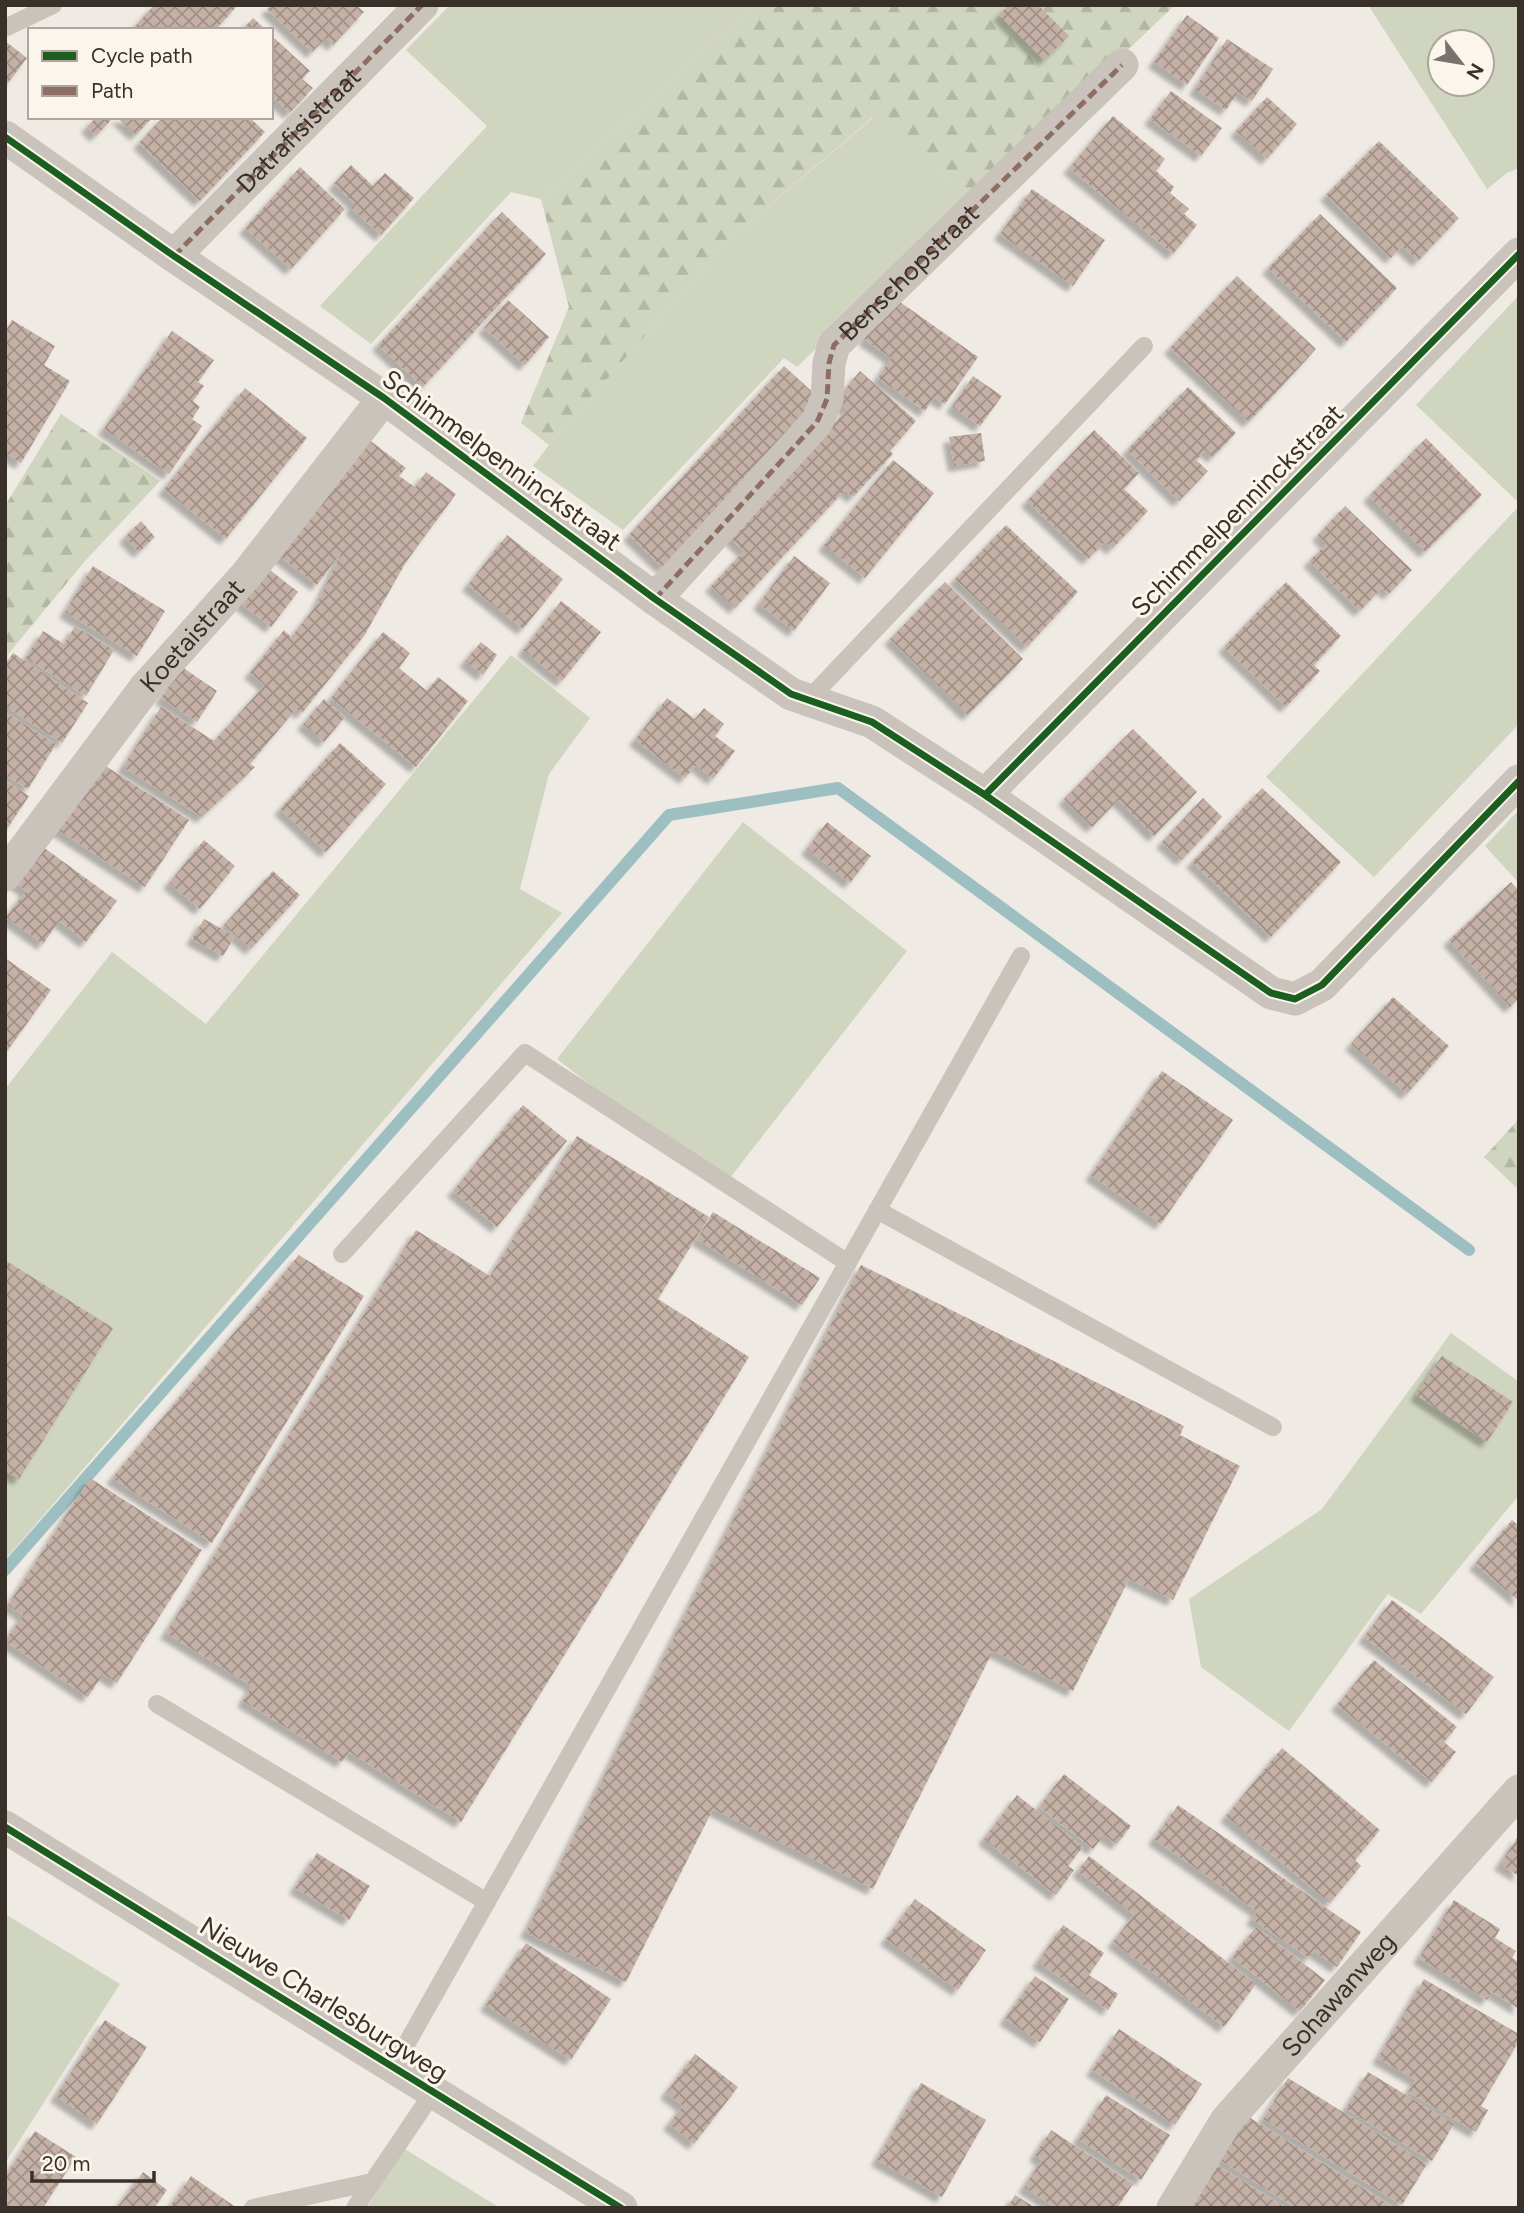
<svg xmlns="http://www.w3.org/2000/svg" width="1524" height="2213" viewBox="0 0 1524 2213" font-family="Figtree,sans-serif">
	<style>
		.grass { fill: #cfd5be; fill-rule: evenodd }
		.forest { fill: url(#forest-firs) }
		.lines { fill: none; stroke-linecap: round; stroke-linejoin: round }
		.stream { stroke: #9ebfc2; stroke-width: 12 }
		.building { fill: url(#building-cross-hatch); filter: url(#shadow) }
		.lane { stroke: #c9c3bc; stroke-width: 18 }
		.street { stroke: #c9c3bc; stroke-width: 33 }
		.quiet { stroke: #8d6e63; stroke-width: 5; stroke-dasharray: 10 5; stroke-linecap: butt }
		.cycleway-casing { stroke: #fbf5ec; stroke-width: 11 }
		.cycleway { stroke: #1b5e20; stroke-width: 7 }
		.labels { text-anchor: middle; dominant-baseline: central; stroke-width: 6; stroke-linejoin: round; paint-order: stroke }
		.street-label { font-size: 26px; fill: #3a302a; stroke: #fbf5ec }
	</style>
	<defs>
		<pattern id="forest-firs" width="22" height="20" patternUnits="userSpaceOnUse" patternTransform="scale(1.75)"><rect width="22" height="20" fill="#cfd5be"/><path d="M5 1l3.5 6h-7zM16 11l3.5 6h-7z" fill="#b2b7a3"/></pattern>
		<pattern id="building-cross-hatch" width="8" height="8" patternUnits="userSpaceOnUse" patternTransform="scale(1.75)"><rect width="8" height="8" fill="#c4b0a5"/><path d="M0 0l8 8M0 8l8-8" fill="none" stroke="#a09087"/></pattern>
		<filter id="shadow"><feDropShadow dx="-6" dy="6" stdDeviation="2" flood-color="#0004"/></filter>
	</defs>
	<rect width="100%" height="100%" fill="#efeae4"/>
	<path class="grass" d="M450 5H754L541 199 511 192 371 344 320 306 487 126 406 50Z
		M1368 5H1519V168L1507 173 1487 189ZM1482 42V84H1440V42Z
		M873 118 973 197 797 367 784 358 623 530 533 466 549 445 731 238Z
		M1519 295V503L1416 405Z
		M1519 506V724L1374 877 1266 777Z
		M511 655 590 718 549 774 520 889 562 913 5 1560V1516L8 1512 5 1510V1089L112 952 206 1024Z
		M1519 810V883L1485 846Z
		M743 822 907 951 722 1188 557 1059Z
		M1451 1333 1519 1382V1495L1421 1614 1388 1594 1289 1731 1201 1667 1189 1599 1322 1509Z
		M5 1914 120 1984 5 2163Z
		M403 2148 500 2208H367Z"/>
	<path class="forest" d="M754 5H1175L973 197 872 118 731 238 549 445 521 423 569 307 541 199Z
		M61 414 160 481 85 561 5 658V506Z
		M1519 1119V1190L1484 1157Z"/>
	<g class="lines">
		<path class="stream" d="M5 1570 669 815 838 788 1469 1250"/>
	</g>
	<path class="building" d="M154 5H238L215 30H132Z
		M271 5H356L364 12 333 45 326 38 312 52 267 9Z
		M1009 5H1038L1069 36 1044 60 999 15Z
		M1187 15 1219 38 1187 85 1154 62Z
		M253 18 266 30H242Z
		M271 35 310 71 302 79 313 88 290 113 271 96Z
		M1227 39 1273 69 1252 101 1238 92 1226 110 1195 89Z
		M5 41 27 58 8 83 5 81Z
		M1171 91 1222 128 1201 156 1150 119Z
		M1267 97 1297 124 1267 159 1236 131Z
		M1113 116 1165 159 1156 171 1174 187 1170 193 1189 209 1184 214 1197 225 1173 254 1069 168Z
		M96 117H114L96 136 87 127Z
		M117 117H153L136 135Z
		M163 117H249L265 132 200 201 139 143Z
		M1379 141 1459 218 1418 261 1402 246 1391 258 1326 195Z
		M351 165 373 186 385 173 414 198 381 235 351 208 355 204 334 184Z
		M300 167 345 209 291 269 245 228Z
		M1032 189 1105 240 1073 286 1000 234Z
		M502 212 546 254 423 387 378 345Z
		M1320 214 1397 288 1346 342 1268 268Z
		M1237 276 1316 349 1249 422 1170 348Z
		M893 297 978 357 945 404 934 397 925 411 878 378 891 358 864 339Z
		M508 300 549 337 525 365 484 328Z
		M12 320 55 346 44 365 70 381 21 463 5 453V332Z
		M172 331 214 360 198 382 204 386 193 401 200 407 192 419 202 426 169 474 104 429Z
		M784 366 819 398 663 568 629 535Z
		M860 371 916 421 890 451 893 454 853 497 845 490 735 608 711 586 744 551 727 535 847 410 837 399Z
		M973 376 1002 396 980 426 952 407Z
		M1188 387 1236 433 1213 457 1206 450 1196 460 1208 471 1179 501 1127 450Z
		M245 388 307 438 226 539 164 489Z
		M1094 430 1139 473 1124 489 1148 511 1112 549 1105 542 1088 559 1027 501Z
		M981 433 985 461 954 466 949 437Z
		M1426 438 1482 495 1425 552 1369 496Z
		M368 439 406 468 399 476 415 487 426 472 456 494 406 562 364 636 302 713 296 709 250 764 255 767 202 817 123 767 161 707 214 741 265 685 250 673 284 630 291 637 316 606 342 551 317 585 279 556Z
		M893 460 934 493 865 578 824 545Z
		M1345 506 1412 570 1389 594 1382 588 1360 611 1309 561 1327 544 1318 535Z
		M141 521 155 537 139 552 125 537Z
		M1006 525 1078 592 1027 647 955 579Z
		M507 535 563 579 523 629 468 585Z
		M794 556 830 583 794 631 759 604Z
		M93 566 165 611 137 656 65 612Z
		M265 566 298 592 271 627 238 601Z
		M945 582 1023 659 968 715 890 639Z
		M1286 582 1341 636 1314 665 1320 671 1286 707 1224 647Z
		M561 601 601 632 562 681 523 650Z
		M75 626 114 650 86 696 26 658 43 631 64 644Z
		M383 632 410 653 399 668 427 691 438 677 468 701 416 767 331 698Z
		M481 642 497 655 483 675 465 661Z
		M13 653 88 703 62 743 5 706V665Z
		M182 667 217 691 197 722 161 698Z
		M667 698 695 719 704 708 724 724 715 736 735 751 713 779 696 765 685 778 635 740Z
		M324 699 345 717 324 742 303 724Z
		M5 712 56 744 28 789 5 775Z
		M1133 729 1197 792 1154 836 1118 800 1092 827 1064 799Z
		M340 743 386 784 326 852 280 809Z
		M98 761 189 820 145 887 55 828Z
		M5 780 29 796 5 832Z
		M1262 788 1341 862 1271 937 1192 862Z
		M1203 798 1222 817 1182 860 1162 842Z
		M827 822 871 856 850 883 807 849Z
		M204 840 235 866 200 909 169 883Z
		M39 844 117 901 86 942 59 921 43 944 6 917 26 891 13 881Z
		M273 871 300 895 251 949 224 925Z
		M1511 882 1519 891V999L1510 1007 1449 940Z
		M204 919 235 936 223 956 192 939Z
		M5 958 51 990 5 1054Z
		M1393 997 1449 1046 1407 1094 1351 1044Z
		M1162 1071 1233 1120 1161 1224 1091 1175Z
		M523 1105 567 1141 497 1227 453 1191Z
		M577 1136 709 1217 658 1299 749 1357 461 1822 349 1752 342 1762 243 1701 252 1686 166 1633 416 1230 490 1276Z
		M713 1212 820 1278 802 1305 697 1239Z
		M299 1255 364 1296 212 1543 112 1478Z
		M5 1260 113 1328 19 1479 5 1471Z
		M861 1265 1184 1426 1180 1435 1240 1466 1173 1600 1129 1579 1073 1691 993 1651 873 1889 713 1809 626 1982 526 1932Z
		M1442 1356 1513 1402 1487 1442 1416 1395Z
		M90 1478 202 1550 117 1683 103 1674 88 1697 5 1641 23 1615 8 1605Z
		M1512 1520 1519 1526V1601L1475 1564Z
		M1392 1600 1494 1677 1466 1714 1364 1637Z
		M1374 1660 1457 1727 1444 1742 1456 1752 1432 1782 1337 1705Z
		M1282 1748 1380 1830 1355 1860 1361 1866 1330 1903 1226 1816Z
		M1064 1774 1131 1826 1117 1844 1104 1835 1093 1849 1039 1807Z
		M1017 1795 1083 1847 1068 1866 1074 1870 1056 1895 984 1839Z
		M1178 1805 1361 1932 1337 1967 1314 1951 1309 1958 1252 1919 1257 1911 1154 1839Z
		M1519 1835V1876L1500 1864Z
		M317 1853 370 1886 349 1920 295 1888Z
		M1089 1856 1256 1984 1224 2027 1113 1942 1134 1915 1078 1871Z
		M915 1899 986 1950 958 1990 886 1939Z
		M1454 1900 1500 1929 1495 1938 1516 1951 1512 1958 1519 1962V2009L1492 1992 1487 2000 1419 1958Z
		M1063 1925 1104 1953 1089 1975 1118 1994 1108 2010 1038 1962Z
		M1256 1927 1325 1980 1300 2011 1232 1957Z
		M526 1943 611 1999 571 2060 486 2005Z
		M1035 1976 1069 1999 1040 2042 1005 2019Z
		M1424 1979 1519 2034V2041L1481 2106 1488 2110 1476 2132 1408 2092 1416 2080 1378 2058Z
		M105 2020 147 2047 97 2124 56 2096Z
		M1119 2029 1202 2084 1175 2125 1092 2070Z
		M695 2054 738 2087 694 2144 669 2124 683 2106 666 2093Z
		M1368 2072 1454 2124 1432 2161 1346 2109Z
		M1288 2078 1427 2164 1402 2205 1263 2119Z
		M921 2083 986 2120 942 2197 877 2160Z
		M1106 2095 1170 2135 1141 2180 1078 2139Z
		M1247 2116 1395 2208H1296L1220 2160Z
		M1051 2130 1133 2184 1117 2208H1056L1024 2187 1042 2160 1035 2155Z
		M35 2131 76 2157 43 2208H7L5 2206V2177Z
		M1214 2163 1286 2208H1186Z
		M143 2172 167 2190 154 2208H117Z
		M191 2176 237 2208H169Z
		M1015 2195 1036 2208H1007Z"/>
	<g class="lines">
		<path class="lane" d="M5 28 53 5
			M808 700 1144 346
			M877 1210 1273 1427
			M342 1254 525 1053 848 1263
			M157 1704 487 1902
			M394 2066 1021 956
			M253 2208 372 2182
			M355 2208 434 2091"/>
		<g class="street">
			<path d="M5 137 174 256 384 398 655 599 791 694 872 722 985 795 1271 993 1295 999 1322 985 1519 781"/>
			<path id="s1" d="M174 256 422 5"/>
			<path id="s2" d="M655 599 817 422 827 399 829 363 834 345 1122 65"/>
			<path d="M985 795 1519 254"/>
			<path id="s3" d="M5 875 145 688 247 574 384 398"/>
			<path d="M5 1827 621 2208"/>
			<path id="s4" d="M1173 2208 1226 2121 1519 1791"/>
		</g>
		<path class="quiet" d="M174 256 422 5
			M655 599 817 422 827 399 829 363 834 345 1122 65"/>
		<g class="cycleway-casing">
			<path id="cycleway" d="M5 137 174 256 384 398 655 599 791 694 872 722 985 795 1271 993 1295 999 1322 985 1519 781
				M985 795 1519 254
				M5 1827 621 2208"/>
		</g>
		<use href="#cycleway" class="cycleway"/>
	</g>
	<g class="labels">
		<g class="street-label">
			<text stroke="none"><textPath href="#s1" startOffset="177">Datrafisistraat</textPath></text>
			<text stroke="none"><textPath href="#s2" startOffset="424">Benschopstraat</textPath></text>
			<text transform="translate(502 460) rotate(36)">Schimmelpenninckstraat</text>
			<text transform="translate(1237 510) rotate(-45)">Schimmelpenninckstraat</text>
			<text stroke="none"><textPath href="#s3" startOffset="304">Koetaistraat</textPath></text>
			<text stroke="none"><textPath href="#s4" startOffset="271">Sohawanweg</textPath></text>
			<text transform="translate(324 1999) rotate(32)">Nieuwe Charlesburgweg</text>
		</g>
	</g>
	<rect width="1524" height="2213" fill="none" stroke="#3a302a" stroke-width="14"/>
	<rect x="28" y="28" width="245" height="91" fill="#fbf5ec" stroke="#aea69e" stroke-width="2"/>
	<rect x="42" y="51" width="35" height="10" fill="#1b5e20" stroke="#aea69e" stroke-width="2"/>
	<text x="91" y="63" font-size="21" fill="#3a302a">Cycle path</text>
	<rect x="42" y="86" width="35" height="10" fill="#8d6e63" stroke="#aea69e" stroke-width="2"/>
	<text x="91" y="98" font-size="21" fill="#3a302a">Path</text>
	<g transform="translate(1461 63) rotate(121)"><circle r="33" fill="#fbf5ec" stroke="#aea69e" stroke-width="2"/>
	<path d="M0-5L12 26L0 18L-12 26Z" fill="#79716b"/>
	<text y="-10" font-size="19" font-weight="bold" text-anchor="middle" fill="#3a302a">N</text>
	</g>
	<path d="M32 2171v10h122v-10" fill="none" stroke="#3a302a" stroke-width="3.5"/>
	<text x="42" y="2171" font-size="21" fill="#3a302a" stroke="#fbf5ec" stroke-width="5" paint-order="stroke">20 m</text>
</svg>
